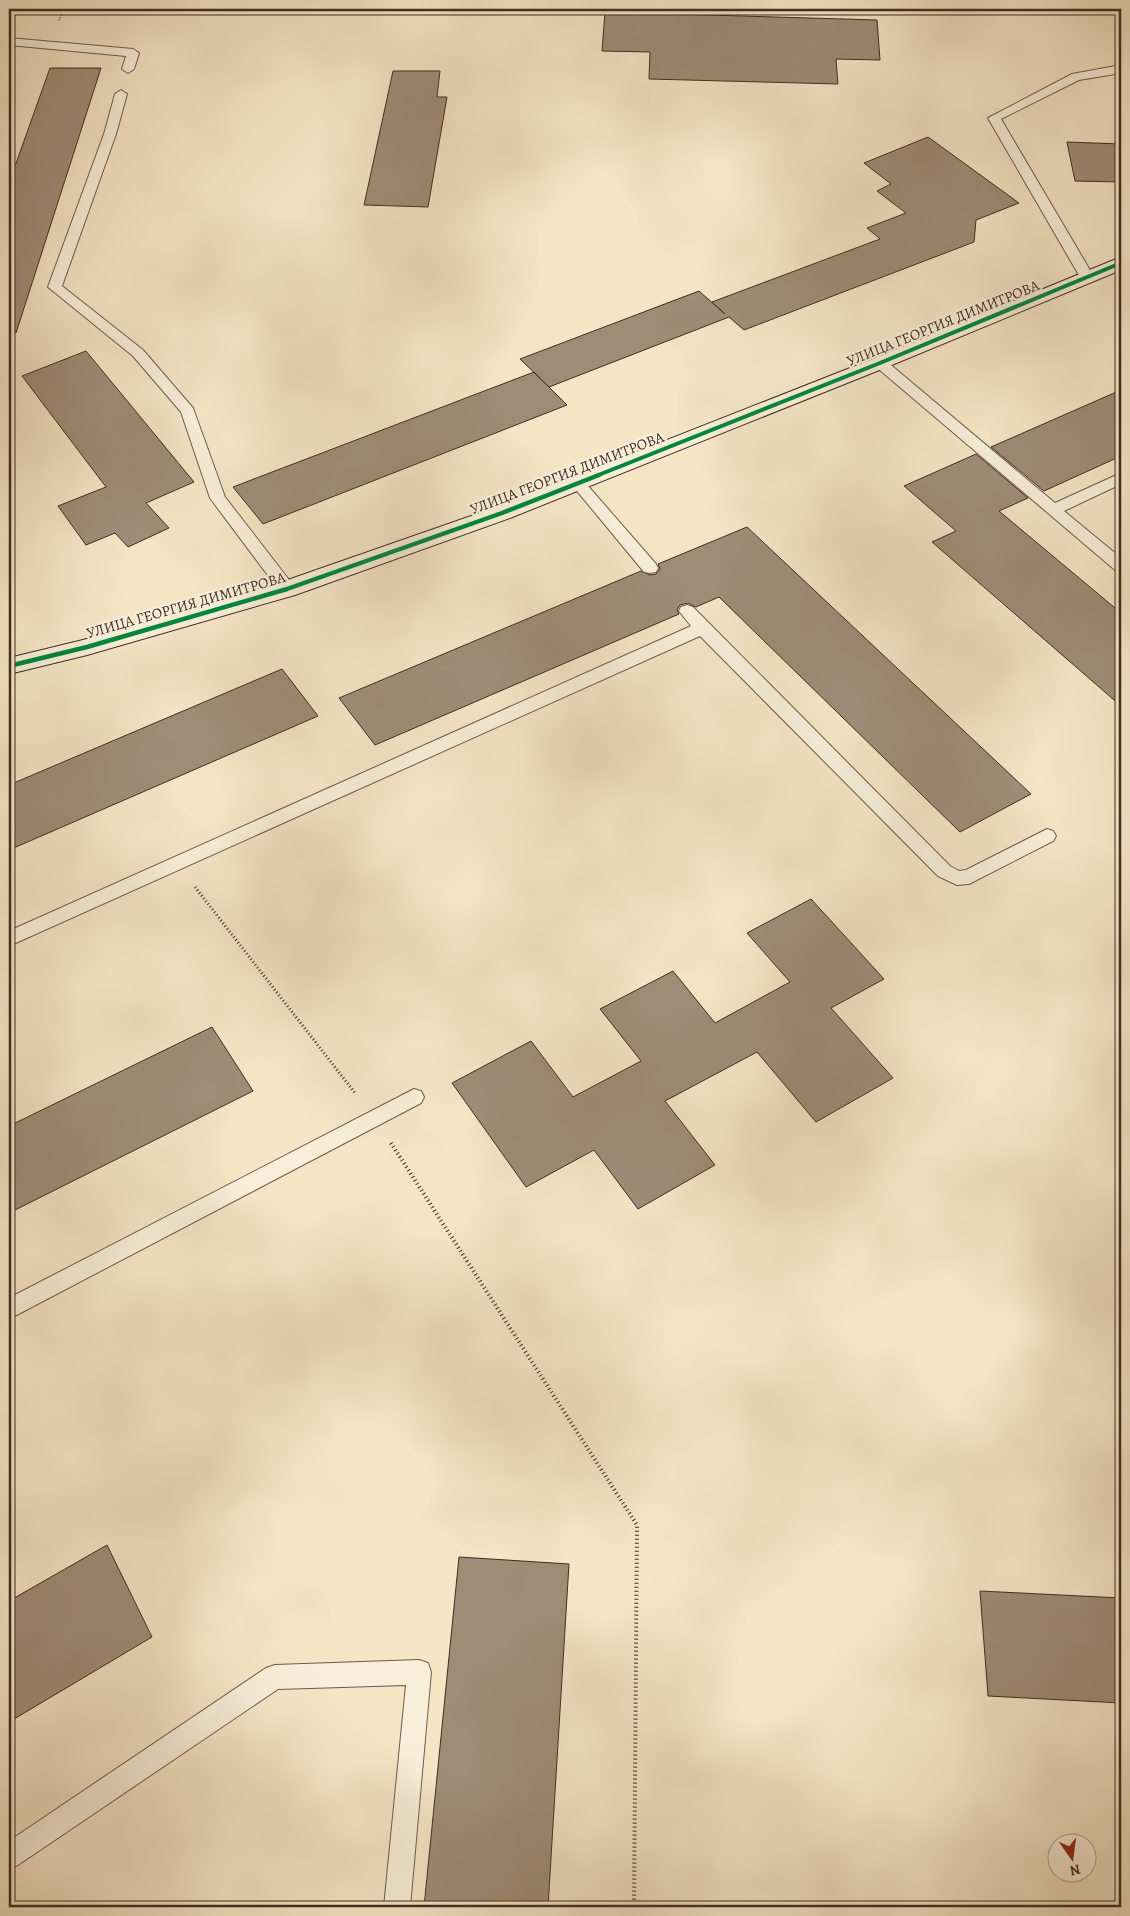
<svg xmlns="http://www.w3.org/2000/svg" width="1130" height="1916" viewBox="0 0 1130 1916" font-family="Alegreya,serif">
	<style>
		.building { fill: #9f8c77; stroke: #412c23 }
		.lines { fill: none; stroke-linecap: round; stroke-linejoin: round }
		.lane-casing { stroke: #6e5a4c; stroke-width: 2 }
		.secondary-casing { stroke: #412c23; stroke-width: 2 }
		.path-far2 { stroke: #412c23; stroke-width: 2.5; stroke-dasharray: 0.5 2; stroke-linecap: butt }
		.path-far1 { stroke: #412c23; stroke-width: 3; stroke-dasharray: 1 2.5; stroke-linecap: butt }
		.path { stroke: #412c23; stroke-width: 4; stroke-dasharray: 1 3; stroke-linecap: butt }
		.lane { fill: #f8eed9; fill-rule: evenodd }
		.secondary { fill: #f8eed9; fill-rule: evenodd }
		.cycleway-far1-casing { stroke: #f8eed9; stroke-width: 6 }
		.cycleway-casing { stroke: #f8eed9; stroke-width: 8 }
		.cycleway-far1 { stroke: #00873e; stroke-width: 4 }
		.cycleway { stroke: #00873e; stroke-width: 4.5 }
		.labels { text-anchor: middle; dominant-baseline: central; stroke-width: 4.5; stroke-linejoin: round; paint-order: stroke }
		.street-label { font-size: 15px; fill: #412c23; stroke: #f8eed9 }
	</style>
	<rect width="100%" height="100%" fill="#f5e5c5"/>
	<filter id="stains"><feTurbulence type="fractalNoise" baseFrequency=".004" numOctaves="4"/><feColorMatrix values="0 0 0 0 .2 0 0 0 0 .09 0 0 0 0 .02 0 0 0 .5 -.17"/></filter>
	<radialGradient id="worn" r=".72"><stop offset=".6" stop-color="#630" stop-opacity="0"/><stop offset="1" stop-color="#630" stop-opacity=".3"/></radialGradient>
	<path class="building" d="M605 12 877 20 880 60 836 59 838 84 649 79 650 52 602 51Z
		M50 68H101L16 333 9 332V183Z
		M393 71H440L437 97H447L428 207 364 205Z
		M928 137 1019 203 976 220 974 242 744 330 729 317 549 387 520 359 699 291 725 314 712 302 880 239 867 228 906 213 877 191 891 184 864 163Z
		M1067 142 1121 144V182L1075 181Z
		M86 351 194 482 146 503 169 528 128 547 115 533 86 545 58 506 106 487 22 376Z
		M534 372 567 405 263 524 233 487Z
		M1121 390V456L1044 491 991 447Z
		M976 454 1028 498 999 511 1121 613V706L932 542 956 531 904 486Z
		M747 527 1031 794 960 832 719 597 696 607 688 603 680 605 677 610 679 614 375 745 339 698 641 571 650 575 656 574 660 569 658 564Z
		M282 669 318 716 9 850V785Z
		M811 899 884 979 831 1008 893 1078 816 1122 757 1052 665 1101 715 1165 638 1209 594 1150 526 1187 452 1083 531 1041 573 1097 641 1061 600 1009 673 971 715 1023 790 982 747 933Z
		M212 1027 253 1091 9 1213V1126Z
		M107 1545 152 1637 9 1722V1601Z
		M459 1557 569 1564 548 1907H424Z
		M980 1591 1121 1598V1703L988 1696Z"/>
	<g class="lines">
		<g class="lane-casing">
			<path id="lane" d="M9 38 133 49 139 53 134 69 128 73 122 69 126 56 9 45Z
				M1121 65V73L1079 80 1001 119 1094 277 1087 281 1080 277 988 118 1072 74Z
				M121 90 127 94 116 134 62 286 143 350 193 408 225 497 293 585 295 589 293 593 287 594 281 593 210 498 181 412 133 356 48 287 104 134 115 94Z
				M880 359 885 360 1055 503 1121 473V484L1064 511 1121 558V571L1115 570 875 366 873 363 875 360Z
				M577 477 582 479 656 564 658 568 656 572 650 573 644 572 572 485 569 482 572 479Z
				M687 605 693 607 950 866 959 871 966 870 1047 829 1053 831 1056 836 1053 841 969 884 957 885 938 876 700 636 9 946V931L691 626 679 611 681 607Z
				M414 1089 421 1091 424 1097 421 1103 9 1319V1298Z
				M419 1660 428 1663 431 1672 410 1907H384L406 1685 278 1689 18 1865 9 1869V1841L266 1668 275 1665Z"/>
		</g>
		<g class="secondary-casing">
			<path id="secondary" d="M1121 257V270L887 367 510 518 295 595 87 655 9 674V658L87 639 279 583 494 508 873 359Z"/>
		</g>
		<path class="path-far2" d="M59 20 64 9"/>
		<path class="path-far1" d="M195 887 355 1093"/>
		<path class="path" d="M391 1143 637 1525 634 1907"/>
		<use href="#lane" class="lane"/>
		<use href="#secondary" class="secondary"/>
		<g class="cycleway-far1-casing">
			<path id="cycleway-far1" d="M596 476 880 363 1121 263"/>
		</g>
		<g class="cycleway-casing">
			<path id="cycleway" d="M9 666 87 647 287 589 502 513 599 475"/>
		</g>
		<use href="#cycleway-far1" class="cycleway-far1"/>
		<use href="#cycleway" class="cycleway"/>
	</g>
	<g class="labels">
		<g class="street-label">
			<text transform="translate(943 323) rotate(-22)">УЛИЦА ГЕОРГИЯ ДИМИТРОВА</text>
			<text transform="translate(567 473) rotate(-21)">УЛИЦА ГЕОРГИЯ ДИМИТРОВА</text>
			<text transform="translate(186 605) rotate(-16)">УЛИЦА ГЕОРГИЯ ДИМИТРОВА</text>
		</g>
	</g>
	<rect width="1130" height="1916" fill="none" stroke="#f5e5c5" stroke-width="30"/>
	<rect x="10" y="10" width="1110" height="1896" fill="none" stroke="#412c23" stroke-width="2.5"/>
	<rect x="15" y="15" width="1100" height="1886" fill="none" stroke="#412c23"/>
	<g transform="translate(1072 1858) rotate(166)"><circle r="24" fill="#f8eed9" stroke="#afa090"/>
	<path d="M0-4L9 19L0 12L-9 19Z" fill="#8f2418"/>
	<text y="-8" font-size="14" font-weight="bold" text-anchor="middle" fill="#412c23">N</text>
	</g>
	<rect width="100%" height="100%" filter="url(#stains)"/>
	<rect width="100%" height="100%" fill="url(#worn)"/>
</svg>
